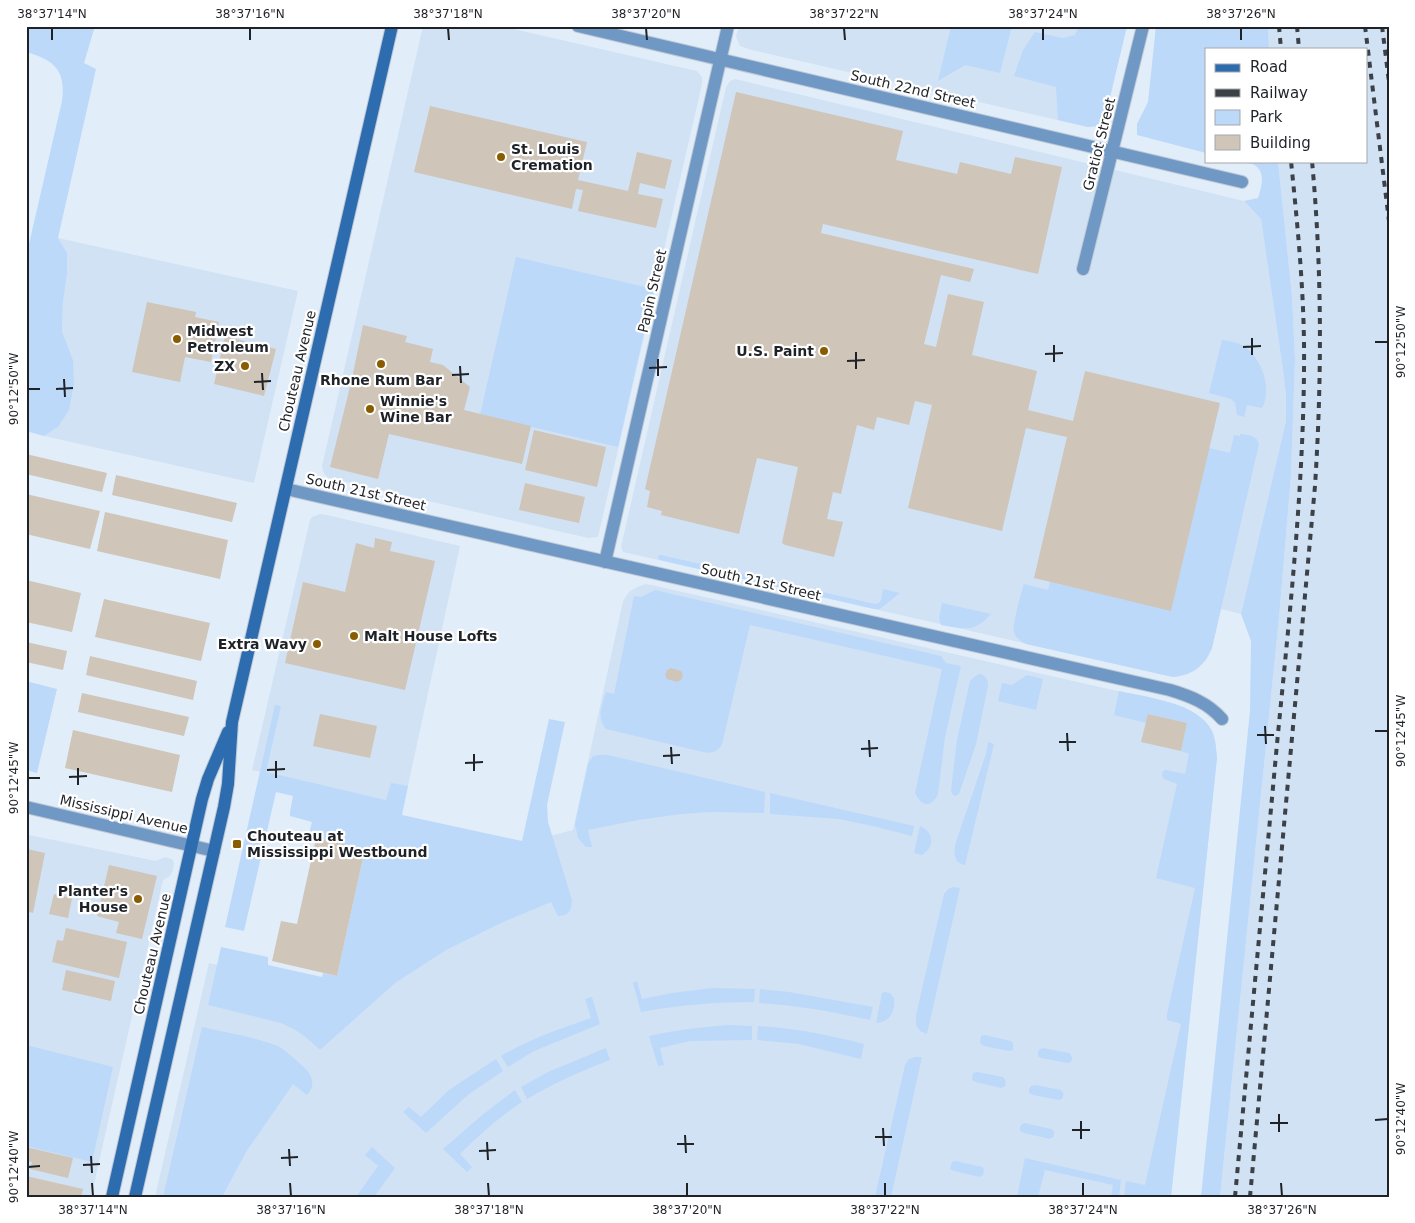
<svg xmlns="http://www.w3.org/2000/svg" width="1415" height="1223" viewBox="0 0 1415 1223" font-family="'DejaVu Sans',sans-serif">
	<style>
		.built { fill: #d1e2f5 }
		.green { fill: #bcd9fa }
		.building { fill: #cfc5b8 }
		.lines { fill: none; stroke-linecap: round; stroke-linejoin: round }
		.street-casing { stroke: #bfc9d4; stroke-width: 14 }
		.secondary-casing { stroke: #bfc9d4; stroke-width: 14 }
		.street { stroke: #6f98c5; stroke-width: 12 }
		.secondary { stroke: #2d6daf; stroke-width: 12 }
		.rail { stroke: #3c4147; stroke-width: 4; stroke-dasharray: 6 6; stroke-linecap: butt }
		.ticks { fill: none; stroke: #1f2328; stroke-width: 2 }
		.poi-dot { fill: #895c00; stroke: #fff; stroke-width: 2 }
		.labels { text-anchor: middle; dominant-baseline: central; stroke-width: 4.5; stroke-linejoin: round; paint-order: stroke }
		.street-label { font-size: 14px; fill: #1f2328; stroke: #fff }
		.poi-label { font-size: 14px; font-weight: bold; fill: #1f2328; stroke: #fff; text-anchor: start }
		.neatline { fill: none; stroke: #1f2328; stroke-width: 2 }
		.ticks-label { font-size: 12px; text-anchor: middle; fill: #1f2328 }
	</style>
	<rect width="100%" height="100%" fill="#e2edfa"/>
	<path class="built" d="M423 26H500L697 71 702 77V84L598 537 588 538 329 478 325 475 323 471 322 466Z
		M739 26H1127L1105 118 1099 126 1088 127 752 50 740 46 736 37Z
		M1268 26H1389V1197H1220L1279 618 1291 476 1295 359 1292 296 1278 161H1366V49H1269Z
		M735 79 1244 201 1261 219 1283 370 1286 396V421L1241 614 1221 609 1212 648 1207 659 1196 670 1186 675 1173 677 1164 675 623 552 621 547 726 87 730 81Z
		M58 238 298 291 254 483 44 436 58 427 73 360 62 331 63 302 67 275V254Z
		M320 514 327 515 460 546 404 804 252 770 310 520 312 517Z
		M646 584 656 586 1170 703 1184 707 1194 713 1211 729 1215 741 1217 758 1171 1197H155L209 963 343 992 521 843 573 830 623 601 629 592 637 587Z
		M29 835 156 861 165 857 172 859 174 863 173 870 170 876 163 880 91 1197H26V849Z"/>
	<path class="green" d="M26 26H95L84 63 96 69 58 238 67 253V275L63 302 62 331 73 360 74 384 69 410 58 427 44 436 26 431V257L62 101C66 71 55 60 26 52Z
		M951 26H1012L1000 73 965 65 938 81Z
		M1079 26H1127L1105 118 1099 126 1088 127 1058 120 1056 87 1014 76 1023 50 1035 32 1063 38 1075 35Z
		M1156 26H1268L1269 49H1206V153L1137 135V124L1148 102Z
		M1241 161H1278L1292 296 1295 359 1291 476 1279 618 1220 1197H1201L1250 711 1251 641 1241 614 1286 421V396L1283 370 1261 219 1244 201 1258 198C1261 188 1266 174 1256 166 1253 163 1246 163 1241 161Z
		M516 257 654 289 618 447 480 415Z
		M1222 340C1231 341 1241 343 1248 349 1263 363 1272 390 1262 408L1247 405 1244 417 1237 415 1235 403 1231 399 1209 393Z
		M1240 434C1248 435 1257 435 1259 444L1212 648C1203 667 1194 674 1173 677L1026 644C1021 641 1016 638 1014 633 1012 624 1021 594 1024 584L1048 590 1050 582 1171 610 1209 448 1230 453 1234 435 1240 436Z
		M659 555H661L875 604 879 603 881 600 883 589 900 593 880 609H874L660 560 658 558Z
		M655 590 941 656 946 663 961 666 945 737 938 794C931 809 921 806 915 793L942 669 750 625 722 744C717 752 712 754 703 752L606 729C596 717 602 706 606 692L614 694 634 596 641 597Z
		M942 603 991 614C974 633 964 629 941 625L939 618Z
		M979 674C986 675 988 679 988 686L976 744 959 794 955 796 952 794 951 790 957 740 970 681 974 677Z
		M1027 675 1043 679 1036 710 998 701 1002 683 1012 685Z
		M26 681 57 689 37 773 26 770Z
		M1119 691C1146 697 1199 703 1212 731 1216 740 1216 748 1217 758L1171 1197H1124L1126 1181 1145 1185 1181 1024 1167 1020V1014L1195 888 1156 878 1177 784 1164 779 1162 776 1163 771 1166 770 1185 774 1189 754 1181 751 1187 723 1149 714 1146 723 1114 715Z
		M275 705 281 706 266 772 386 800 391 783 408 786 402 815 522 841 549 719 565 722 547 805 548 822 572 900C572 910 569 916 558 916L551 902 503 922 446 950 395 983 320 1050C308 1038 296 1029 281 1023L208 1005 221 947 268 957V965L322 977 323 973 337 976 365 849 308 837 312 822 290 816V812L293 796 276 792 244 931 225 927Z
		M988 742 994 744 965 865C954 863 954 855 955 845L986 754Z
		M600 755H608L765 792 764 813 709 812 681 814 638 820 588 830 592 847H586L578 838 575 824 588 764 593 756Z
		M770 793 914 826 912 836 877 827 839 819 770 814Z
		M920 826C934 832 935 847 922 855L914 853Z
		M953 887 960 888 927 1034 920 1031 916 1025V1015L944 894 948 889Z
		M637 981 642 999 672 993 712 988 755 989 754 1002C716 1002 679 1005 641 1012L633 983Z
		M760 989 789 992 873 1007 870 1020C833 1012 797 1005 759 1003Z
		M885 992 890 993 894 998C895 1011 891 1022 876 1023L882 993Z
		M592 997 600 1024 534 1051 508 1067 501 1056C529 1039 560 1029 591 1018L585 999Z
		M729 1025 752 1026V1040L690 1041 660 1048 664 1065 658 1066 649 1036C675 1030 702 1027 729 1025Z
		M758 1026C795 1028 829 1035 864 1044L861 1059 799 1044 757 1040Z
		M202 1027C227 1033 255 1037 278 1046 285 1050 290 1055 296 1060 307 1070 320 1080 307 1095L293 1084 246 1152 222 1197H163Z
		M985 1035 1011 1041 1013 1043V1050L1009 1051 984 1046 980 1043 981 1036Z
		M26 1045 113 1067 92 1162 26 1146Z
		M606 1048 610 1060C581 1071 554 1083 527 1099L521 1087 548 1072Z
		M1043 1048 1069 1053C1072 1056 1073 1058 1071 1062L1067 1063 1041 1058 1038 1056V1052L1040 1049Z
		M915 1057H922L891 1197H875L905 1065 909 1059Z
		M496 1059 503 1071 469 1094 426 1133 403 1112 409 1107 421 1117 449 1090Z
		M977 1072 1003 1077C1006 1080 1006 1083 1005 1086L1001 1088 976 1082 972 1080 973 1073Z
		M1035 1085 1061 1090C1064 1093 1064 1095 1062 1099L1059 1100 1033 1095 1029 1093V1089L1031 1086Z
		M515 1090 522 1102C499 1117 479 1135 460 1154L472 1167 467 1172 443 1149 481 1116Z
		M1025 1123 1051 1129 1054 1131V1135L1053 1137 1050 1139 1024 1133 1020 1131V1127L1022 1124Z
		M372 1147 395 1168 374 1197H356L378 1166 365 1155Z
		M1025 1158 1121 1180 1119 1197H1111L1113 1185 1045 1170 1038 1197H1017Z
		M956 1161 982 1167 984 1169 983 1175 980 1177 954 1171 950 1169 952 1162Z"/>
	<path class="building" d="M736 92 903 131 896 160 957 174 960 162 1011 174 1015 157 1062 167 1038 274 823 224 821 233 974 269 970 282 941 275 924 344 936 347 948 294 984 302 972 355 1037 371 1028 410 1073 421 1085 371 1220 403 1171 611 1034 578 1067 437 1026 428 1002 531 908 508 932 405 915 401 909 425 877 417 874 430 857 425 841 494 833 492 827 519 843 522 834 557 785 545 782 543 798 467 757 458 739 534 661 515 662 511 647 507 650 491 645 489Z
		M430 106 587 142 578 180 628 191 637 152 672 160 665 189 640 183 638 194 663 199 656 228 578 211 583 190 576 189 572 209 414 172Z
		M147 302 196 312 195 317 219 322 211 362 185 357 180 382 132 372Z
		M363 325 407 336 405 342 433 349 430 362 443 365 470 387 464 410 531 426 522 464 389 434 378 479 330 467 351 383Z
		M225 336 276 349 264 396 214 384Z
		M534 430 606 447 597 487 525 470Z
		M26 454 107 473 102 492 26 474Z
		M116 475 237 503 232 522 112 495Z
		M525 483 585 497 579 523 519 510Z
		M26 494 100 511 90 549 26 534Z
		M105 512 228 540 220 579 97 551Z
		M375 538 392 542 390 551 435 561 405 690 285 663 303 582 345 592 356 543 374 548Z
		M26 580 81 593 72 632 26 622Z
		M104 599 210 623 201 661 95 637Z
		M26 642 67 651 63 670 26 662Z
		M90 656 197 681 193 700 86 675Z
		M671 668 681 671 683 675 681 680 677 682 667 679 665 675 667 670Z
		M82 693 189 717 184 736 78 712Z
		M320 714 377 726 370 758 313 746Z
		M1148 714 1187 723 1181 751 1141 742Z
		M73 730 180 755 172 792 65 768Z
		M316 838 365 849 337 976 272 961 281 921 297 924Z
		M27 849 45 853 33 913 26 911Z
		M109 865 157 876 142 939 116 933 119 922 97 916Z
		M54 894 72 898 68 918 49 914Z
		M66 928 127 942 119 978 52 962 57 940 63 941Z
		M66 970 115 981 111 1001 62 990Z
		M26 1147 73 1158 68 1178 30 1169 32 1162 26 1161Z
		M26 1176 83 1189 81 1197H26Z"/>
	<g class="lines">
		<g class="street-casing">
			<path id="street" d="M578 26 1242 182
				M1083 269 1143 26
				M286 489 1170 690C1190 696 1208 703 1222 719
				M605 562 728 26
				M26 807 214 851"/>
		</g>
		<g class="secondary-casing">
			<path id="secondary" d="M112 1197 202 799 208 779 228 732
				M135 1197 224 807 228 784 232 722 392 26"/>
		</g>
		<use href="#street" class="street"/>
		<use href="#secondary" class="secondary"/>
		<path class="rail" d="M1279 26 1281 49
			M1297 26 1299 49
			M1365 26 1389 221
			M1382 26 1389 82
			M1235 1197C1249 1046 1263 895 1277 744 1289 620 1303 495 1304 370 1305 300 1298 230 1291 161
			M1250 1197 1315 486C1322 377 1322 269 1312 161"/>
	</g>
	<path class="ticks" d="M52 28V40M250 28V40M448 28 449 40M646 28 647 40M844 28 845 40M1043 28V40M1241 28V40M1252 338V355M1375 342H1388M1054 345V362M1243 347 1261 346M856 352V369M1045 354 1063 353M658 359V376M847 361 865 360M460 366 461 383M649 368 667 367M262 373 263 390M452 375 469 374M64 379 65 397M254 382 271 381M28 389H40M56 389 73 388M1265 726 1266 744M1375 731H1388M1067 733 1068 751M1257 735H1274M869 740 870 757M1059 742H1076M671 747 672 764M861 749 878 748M474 754V771M663 756 680 755M276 761V778M465 763 483 762M78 768V785M267 770 285 769M69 777 87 776M28 778H40M1279 1114V1132M1375 1120 1388 1119M1081 1121V1139M1270 1123H1288M883 1128 884 1146M1072 1130H1090M685 1135 686 1153M875 1137H892M487 1142 488 1160M677 1144H694M289 1149 290 1166M479 1151 496 1150M91 1156 92 1173M281 1158 298 1157M83 1165 100 1164M28 1167 40 1166M92 1183 93 1196M290 1183 291 1196M488 1183 489 1196M687 1183V1196M885 1183V1196M1083 1183V1196M1281 1183 1282 1196"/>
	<g class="poi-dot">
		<circle cx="501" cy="157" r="5"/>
		<circle cx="177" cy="339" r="5"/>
		<circle cx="824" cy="351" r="5"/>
		<circle cx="381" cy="364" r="5"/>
		<circle cx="245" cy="366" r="5"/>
		<circle cx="370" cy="409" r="5"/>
		<circle cx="354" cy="636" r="5"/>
		<circle cx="317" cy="644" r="5"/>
		<rect x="232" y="839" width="10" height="10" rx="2.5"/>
		<circle cx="138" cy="899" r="5"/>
	</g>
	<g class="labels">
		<g class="street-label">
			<text transform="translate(913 89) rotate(13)">South 22nd Street</text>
			<text transform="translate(1099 144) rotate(-76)">Gratiot Street</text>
			<text transform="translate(652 291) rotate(-77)">Papin Street</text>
			<text transform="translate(297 371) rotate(-77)">Chouteau Avenue</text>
			<text transform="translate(366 492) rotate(13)">South 21st Street</text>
			<text transform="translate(761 582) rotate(13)">South 21st Street</text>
			<text transform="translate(124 814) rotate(13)">Mississippi Avenue</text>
			<text transform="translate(152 954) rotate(-77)">Chouteau Avenue</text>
		</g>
		<g class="poi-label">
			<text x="511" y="149">St. Louis<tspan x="511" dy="16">Cremation</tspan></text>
			<text x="187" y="331">Midwest<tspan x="187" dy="16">Petroleum</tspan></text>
			<text x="814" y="351" text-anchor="end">U.S. Paint</text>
			<text x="235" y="366" text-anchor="end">ZX</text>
			<text x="381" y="380" text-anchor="middle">Rhone Rum Bar</text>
			<text x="380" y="401">Winnie's<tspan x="380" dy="16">Wine Bar</tspan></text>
			<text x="364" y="636">Malt House Lofts</text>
			<text x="307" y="644" text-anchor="end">Extra Wavy</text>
			<text x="247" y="836">Chouteau at<tspan x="247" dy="16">Mississippi Westbound</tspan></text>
			<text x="128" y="891" text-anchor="end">Planter's<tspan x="128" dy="16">House</tspan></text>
		</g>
	</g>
	<rect width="1415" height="1223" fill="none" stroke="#ffffff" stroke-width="55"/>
	<rect x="1205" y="48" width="162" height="115" fill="#ffffff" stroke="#a5a7a9"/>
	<rect x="1215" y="64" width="25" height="8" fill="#2d6daf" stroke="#a5a7a9"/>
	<text x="1250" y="72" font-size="15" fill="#1f2328">Road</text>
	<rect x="1215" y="89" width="25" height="8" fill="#3c4147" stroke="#a5a7a9"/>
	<text x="1250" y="98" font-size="15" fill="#1f2328">Railway</text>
	<rect x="1215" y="110" width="25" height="15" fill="#bcd9fa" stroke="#a5a7a9"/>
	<text x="1250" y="122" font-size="15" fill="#1f2328">Park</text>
	<rect x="1215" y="135" width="25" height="15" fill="#cfc5b8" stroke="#a5a7a9"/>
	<text x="1250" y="148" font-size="15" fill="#1f2328">Building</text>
	<rect x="28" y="28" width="1360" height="1168" class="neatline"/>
	<g class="ticks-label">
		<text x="52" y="18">38°37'14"N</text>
		<text x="250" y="18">38°37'16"N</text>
		<text x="448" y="18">38°37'18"N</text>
		<text x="646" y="18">38°37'20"N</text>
		<text x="844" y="18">38°37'22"N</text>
		<text x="1043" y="18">38°37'24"N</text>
		<text x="1241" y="18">38°37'26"N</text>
		<text transform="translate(1401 342) rotate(-90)" y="4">90°12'50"W</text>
		<text transform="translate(14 389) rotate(-90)" y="4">90°12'50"W</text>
		<text transform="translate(1401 731) rotate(-90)" y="4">90°12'45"W</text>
		<text transform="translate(14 778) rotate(-90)" y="4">90°12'45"W</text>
		<text transform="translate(1401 1119) rotate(-90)" y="4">90°12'40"W</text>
		<text transform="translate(14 1167) rotate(-90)" y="4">90°12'40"W</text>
		<text x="93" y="1214">38°37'14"N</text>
		<text x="291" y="1214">38°37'16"N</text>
		<text x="489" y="1214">38°37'18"N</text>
		<text x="687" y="1214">38°37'20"N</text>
		<text x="885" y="1214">38°37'22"N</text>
		<text x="1083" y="1214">38°37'24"N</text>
		<text x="1282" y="1214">38°37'26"N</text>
	</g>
</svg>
